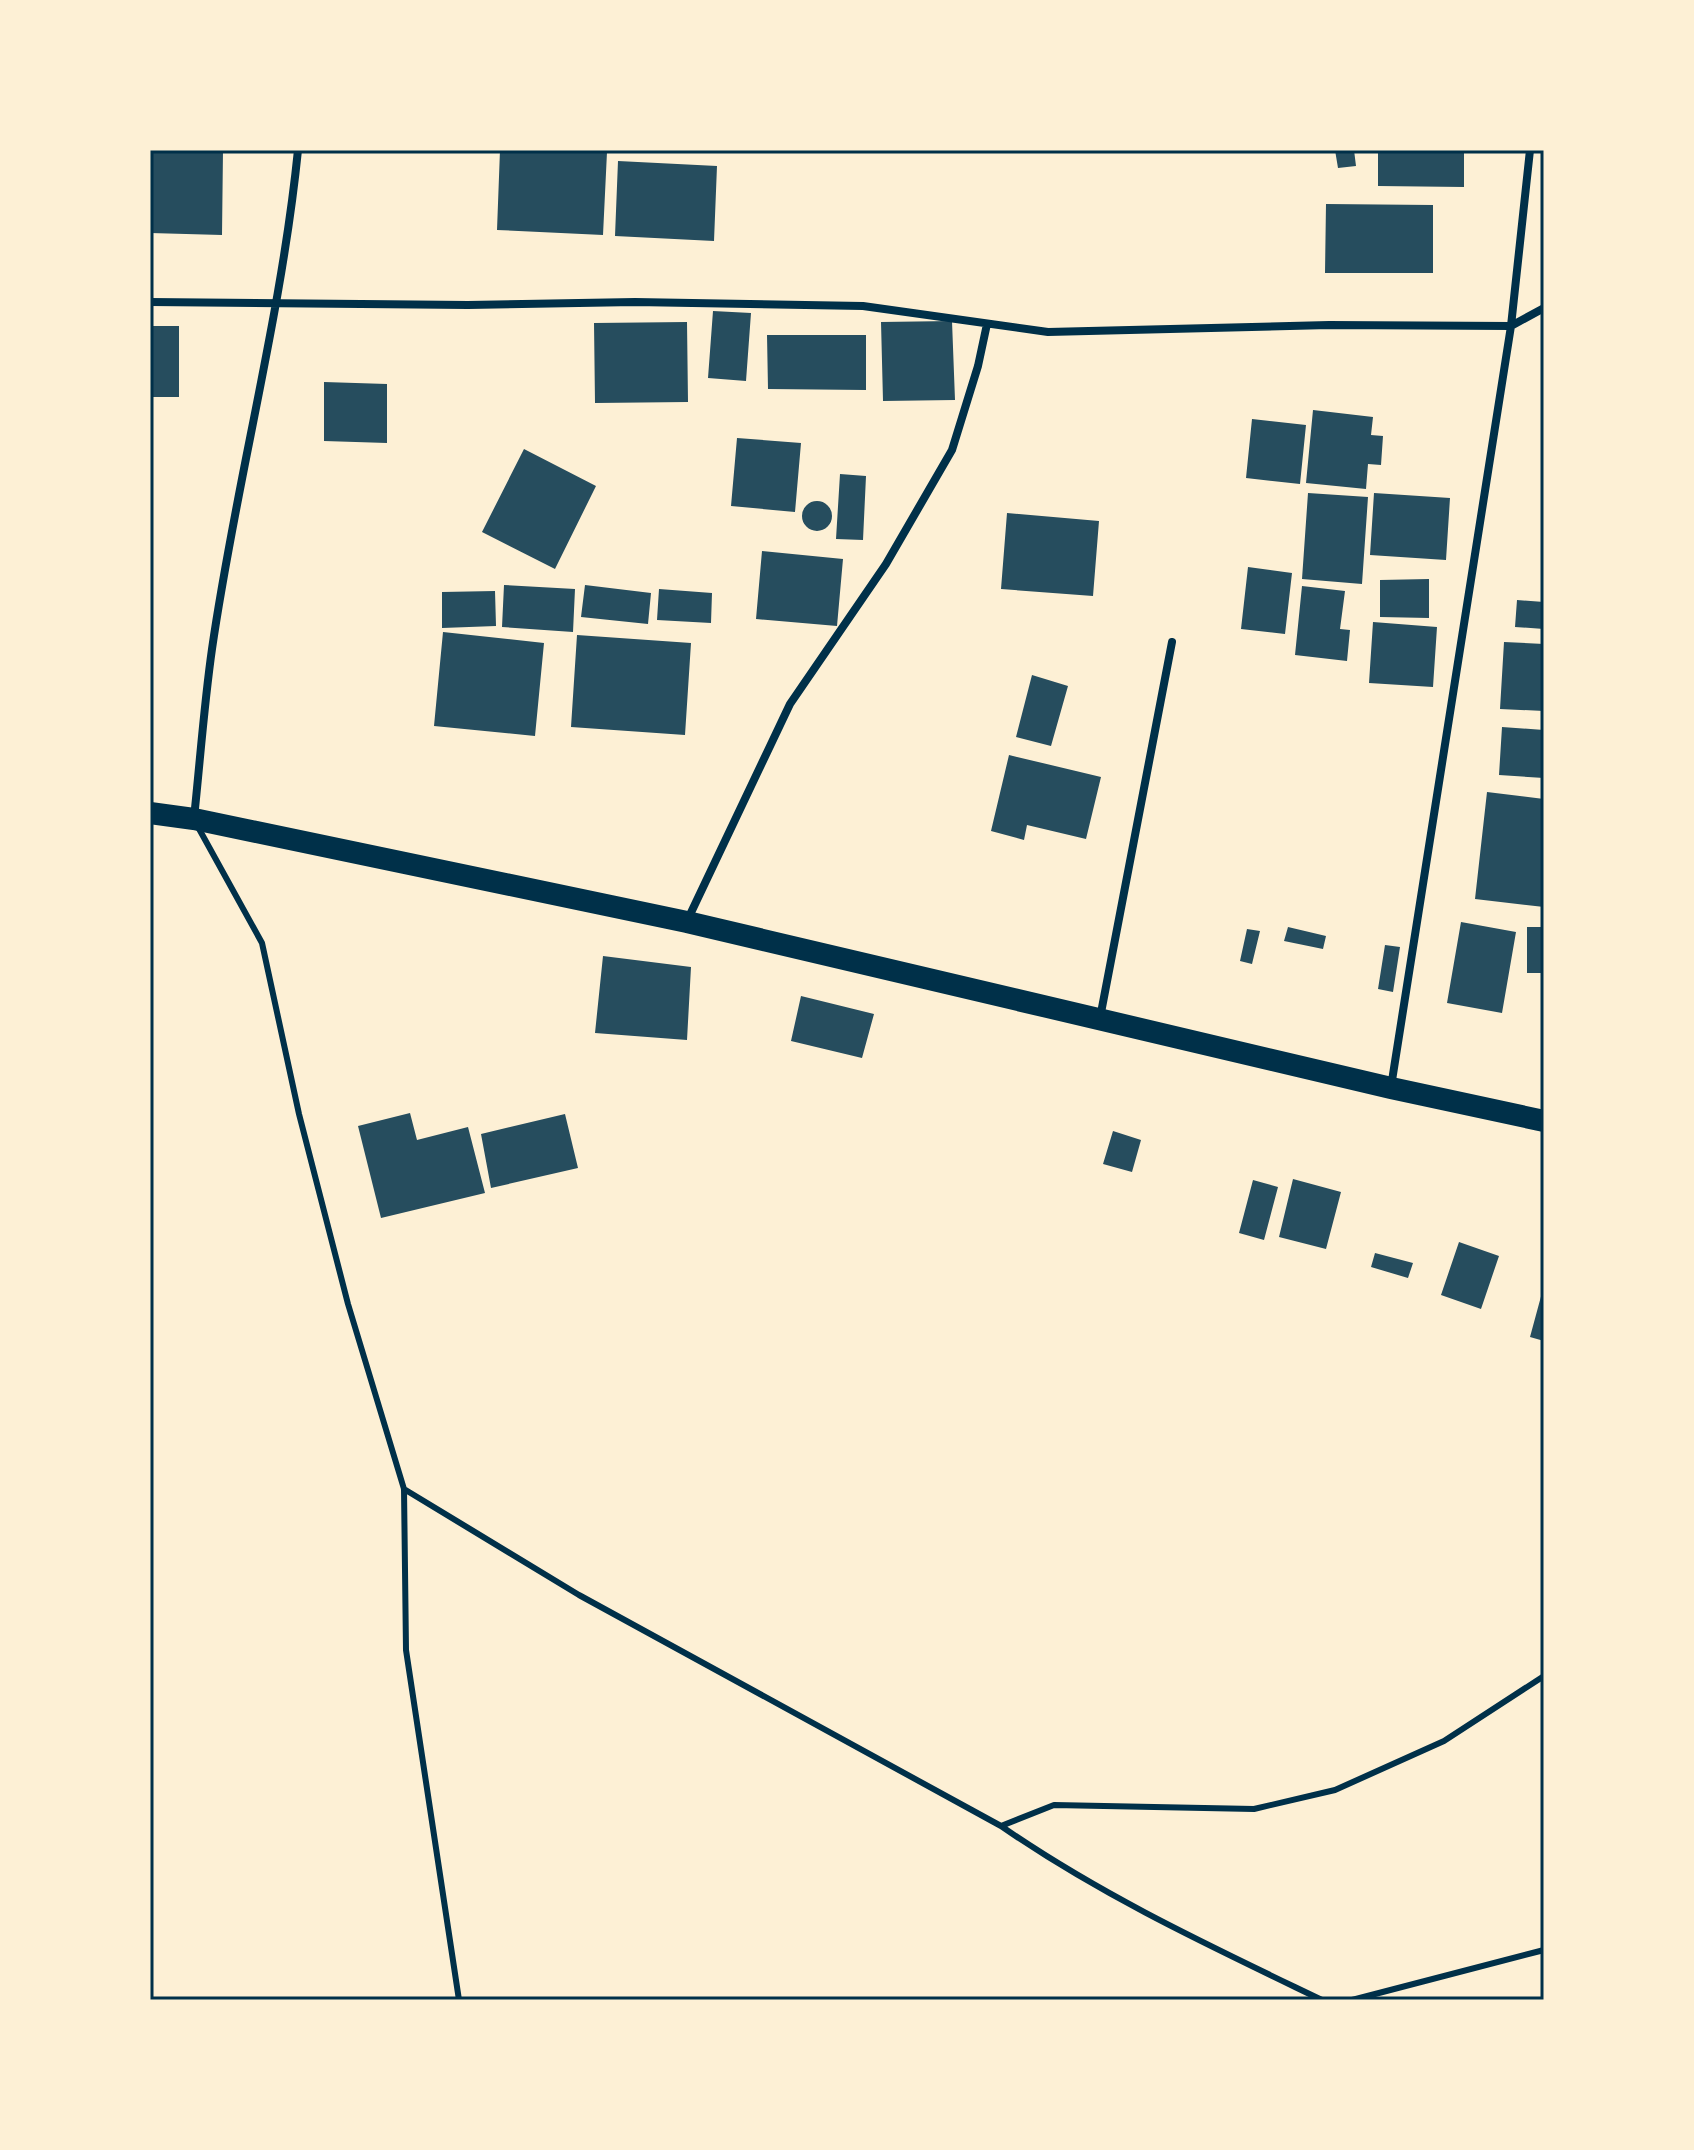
<svg xmlns="http://www.w3.org/2000/svg" width="1694" height="2150" viewBox="0 0 1694 2150" font-family="'Nunito Sans',sans-serif">
	<style>
		.building { fill: #264d5e }
		.lines { fill: none; stroke-linecap: round; stroke-linejoin: round }
		.service { stroke: #003049; stroke-width: 6 }
		.minor { stroke: #003049; stroke-width: 8 }
		.trunk { stroke: #003049; stroke-width: 22 }
		.neatline { fill: none; stroke: #003049; stroke-width: 3 }
	</style>
	<rect width="100%" height="100%" fill="#fdf0d5"/>
	<path class="building" d="M150 150H223L222 235 150 233Z
		M500 150 607 152 603 235 497 230Z
		M1335 150H1354L1356 166 1338 168Z
		M1378 151 1464 152V187L1378 186Z
		M618 161 717 166 714 241 615 236Z
		M1326 204 1433 205V273H1325Z
		M713 311 751 313 746 381 708 378Z
		M952 321 955 400 883 401 881 322Z
		M687 322 688 402 595 403 594 323Z
		M150 326H179V397H150Z
		M767 335H866V390L768 389Z
		M324 382 387 384V443L324 441Z
		M1313 410 1373 417 1371 435 1383 436 1381 465 1368 464 1366 489 1306 483Z
		M1252 419 1306 425 1300 484 1246 478Z
		M737 438 801 443 795 512 731 506Z
		M524 449 596 486 555 569 482 532Z
		M840 474 866 476 863 540 836 539Z
		M1308 493 1368 497 1362 584 1302 579Z
		M1374 493 1450 498 1446 560 1370 555Z
		M802 516a15 15 0 1 1 30 0a15 15 0 1 1-30 0Z
		M1007 513 1099 521 1093 596 1001 589Z
		M762 551 843 559 837 626 756 619Z
		M1248 567 1292 573 1285 634 1241 629Z
		M1429 579V618L1380 617V580Z
		M504 585 575 589 573 632 502 627Z
		M585 585 651 593 648 624 581 617Z
		M1302 586 1345 591 1340 629 1350 630 1347 661 1295 655Z
		M659 589 712 593 711 623 657 620Z
		M495 591 496 626 442 628V592Z
		M1517 600 1544 602V629L1515 627Z
		M1373 622 1437 627 1433 687 1369 683Z
		M443 632 544 643 535 736 434 726Z
		M577 635 691 643 685 735 571 727Z
		M1504 642 1544 644V711L1500 709Z
		M1032 675 1068 686 1051 746 1016 737Z
		M1502 727 1544 730V778L1499 775Z
		M1009 755 1101 777 1086 839 1027 825 1024 840 991 831Z
		M1487 792 1544 799V907L1475 899Z
		M1461 922 1516 932 1502 1013 1447 1003Z
		M1288 927 1326 936 1323 949 1284 941Z
		M1527 927H1544V973H1527Z
		M1247 929 1260 931 1252 964 1240 961Z
		M1385 945 1400 947 1393 992 1378 989Z
		M603 956 691 967 687 1040 595 1033Z
		M801 996 874 1014 862 1058 791 1041Z
		M410 1113 417 1140 468 1127 485 1193 381 1218 358 1126Z
		M565 1114 578 1168 491 1188 481 1134Z
		M1113 1131 1141 1140 1132 1172 1103 1164Z
		M1293 1179 1341 1192 1326 1249 1279 1237Z
		M1253 1180 1278 1187 1264 1240 1239 1233Z
		M1459 1242 1499 1256 1481 1309 1441 1295Z
		M1375 1253 1413 1263 1408 1278 1371 1267Z
		M1543 1289H1544V1341L1530 1337Z"/>
	<g class="lines">
		<path class="service" d="M198 827 262 943 299 1114 348 1304 404 1489 406 1650 459 2000
			M404 1489 579 1595 1001 1826C1102 1896 1212 1947 1322 2000
			M1001 1826 1054 1805 1254 1809 1335 1790 1444 1741 1544 1676
			M1352 2000 1544 1950"/>
		<path class="minor" d="M150 302 468 305 635 302 863 306 1048 332 1329 325 1511 326 1544 308
			M194 818C200 762 204 705 212 649 236 482 281 318 298 150
			M687 921 790 704 886 564 952 450 978 366 987 324
			M1100 1018 1172 642
			M1391 1087 1511 326 1530 150"/>
		<path class="trunk" d="M150 813 194 819 687 922 1391 1088 1544 1121"/>
	</g>
	<rect width="1694" height="2150" fill="none" stroke="#fdf0d5" stroke-width="304"/>
	<rect x="152" y="152" width="1390" height="1846" class="neatline"/>
</svg>
